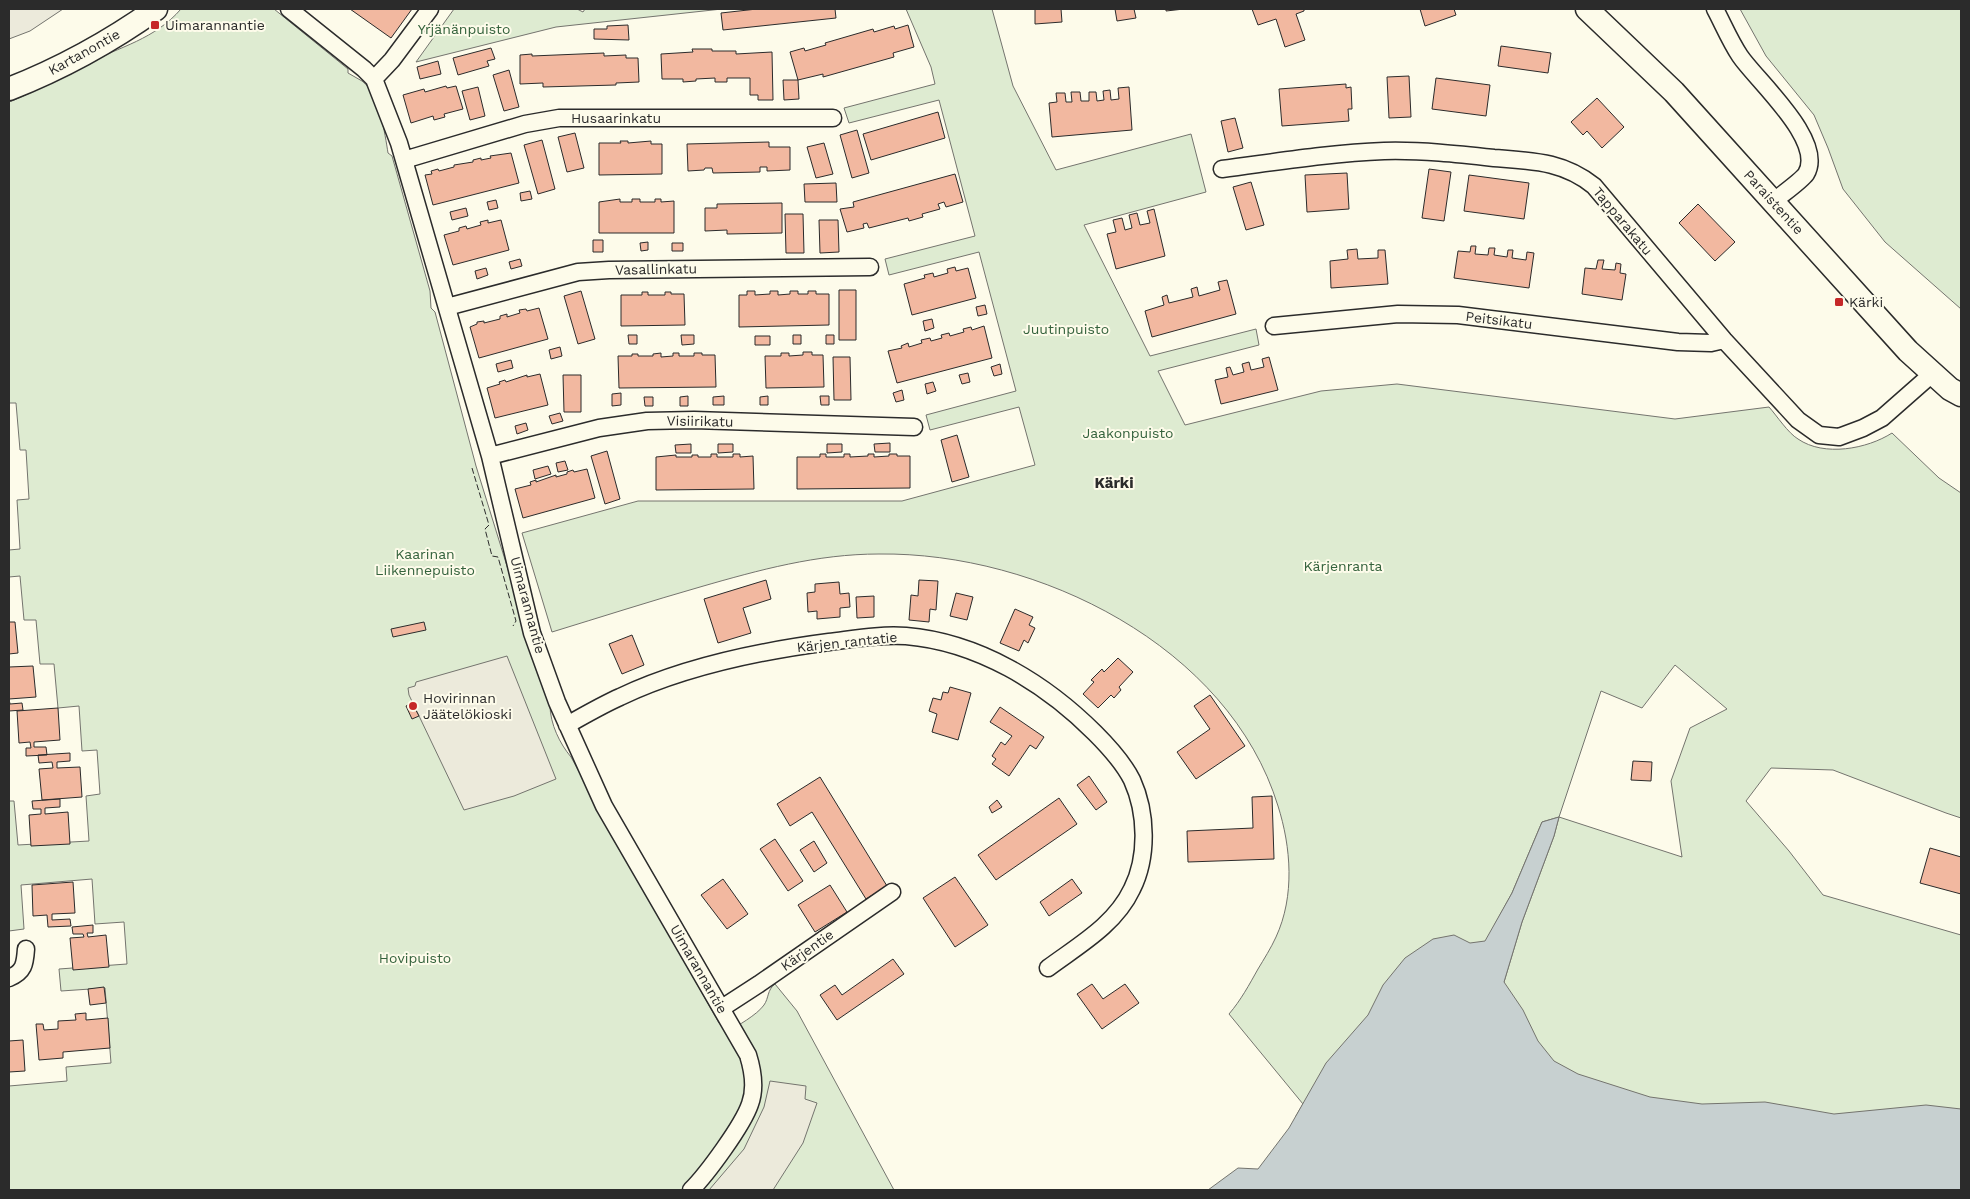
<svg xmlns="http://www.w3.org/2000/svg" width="1970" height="1199" viewBox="0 0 1970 1199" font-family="'Work Sans',sans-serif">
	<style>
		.green { fill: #deebd1; stroke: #74746e; fill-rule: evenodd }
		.parking { fill: #eceadb; stroke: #74746e }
		.water { fill: #c7d0d0; stroke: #74746e }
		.building { fill: #f2b8a0; stroke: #2b2b2b }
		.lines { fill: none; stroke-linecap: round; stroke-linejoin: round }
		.street-casing { stroke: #2b2b2b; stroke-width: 19 }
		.secondary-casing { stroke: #2b2b2b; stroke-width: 25 }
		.street { stroke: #fdfbea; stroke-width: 16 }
		.secondary { stroke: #fdfbea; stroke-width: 22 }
		.fence { stroke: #2b2b2b; stroke-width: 1; stroke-dasharray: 6 2.5; stroke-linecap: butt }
		.poi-dot { fill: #c62828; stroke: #fdfbea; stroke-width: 2 }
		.labels { text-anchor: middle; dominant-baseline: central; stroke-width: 4; stroke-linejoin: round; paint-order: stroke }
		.poi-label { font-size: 14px; fill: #2b2b2b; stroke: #fdfbea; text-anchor: start }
		.park-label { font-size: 14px; fill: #34623c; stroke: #fdfbea }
		.street-label { font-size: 14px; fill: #2b2b2b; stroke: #fdfbea }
		.neighbourhood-label { font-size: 15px; font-weight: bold; fill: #2b2b2b; stroke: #fdfbea }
	</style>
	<rect width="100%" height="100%" fill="#fdfbea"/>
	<path class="green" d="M181 9H274L348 69V73C353 76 357 78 362 81 379 93 385 134 388 153L392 156 430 291 431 308 435 312 476 466 550 705C550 724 560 744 571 757L640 883 719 1023 727 1032C737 1026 757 1015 764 1005 769 998 767 990 775 984L797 1011 894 1190H9V1086L67 1081 66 1067 111 1063 105 988 61 991 59 969 127 964 124 922 95 924 92 879 21 885 24 929 9 931V801H14L18 845 89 841 86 796 100 794 97 750 82 751 79 706 58 708 54 664H40L36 620H24L20 576 9 577V550L20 549 17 500 29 499 26 450H20L16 403H9V102C35 92 60 77 85 64 120 47 155 39 181 9Z
		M454 9H577L583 12 585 9H722L556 27 416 62Z
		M906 9H992L1013 86 1056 170 1191 134 1206 192 1084 225 1150 356 1256 329 1259 345 1158 371 1185 425 1321 391 1397 384 1675 419 1769 407C1777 416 1788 433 1798 439 1824 457 1867 449 1892 433L1939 478 1961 493V818L1946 813 1833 770 1771 768 1746 801 1789 851 1823 895 1961 935V1190H1468L1504 982 1522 922 1554 836 1559 817 1542 822 1512 893 1495 924 1466 1019 1296 1116 1303 1104 1229 1014C1241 1000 1249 985 1258 969 1264 959 1271 948 1276 937 1295 896 1291 847 1278 806 1229 646 1038 552 879 554 817 554 759 570 700 587 651 601 601 617 552 632L522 533 638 501H902L1035 465 1019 407 930 430 926 415 1016 391 979 252 889 275 885 259 975 236 939 100 849 123 844 108 935 84 931 67ZM1675 665 1727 709 1690 728 1671 781 1682 857 1559 817 1601 691 1642 708Z
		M1740 9H1961V309L1885 242 1843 189 1828 148 1814 115 1766 56Z"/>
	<path class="parking" d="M9 9H63L30 31 9 39Z
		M507 656 556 779 514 796 464 810 409 695 408 688 415 686 416 682Z
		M770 1081 806 1086 805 1099 817 1103 803 1143 773 1190H709L744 1149 764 1107Z"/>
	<path class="water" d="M1559 817 1554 836 1522 922 1504 982 1523 1010 1538 1041 1554 1061 1578 1074 1650 1097 1702 1104 1765 1102 1834 1114 1926 1105 1961 1109V1190H1208L1238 1168 1258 1169 1289 1128 1326 1063 1368 1015 1383 985 1405 958 1433 939 1454 935 1470 943 1485 941 1512 893 1542 822Z"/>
	<path class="building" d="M350 9H412L391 38Z
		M757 9H835L836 18 723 30 721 13Z
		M1035 9H1061L1062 22 1035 24Z
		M1115 9H1134L1136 18 1117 21Z
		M1166 9H1184L1166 11Z
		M1252 9H1304V11L1296 14 1305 40 1285 47 1276 19 1258 25Z
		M1420 9H1454L1456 15 1425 26Z
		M628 25 629 40 594 39V29H607V26Z
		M908 25 914 47 893 53 894 57 823 77V74L798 80 799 99 784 100 783 80H798L790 52 804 48 805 51 826 45 825 43 873 29 874 32 894 26 895 29Z
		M1501 46 1551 53 1548 73 1498 66Z
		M491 48 495 59 487 61 489 66 458 75 453 58Z
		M692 49H712V51H736V54L772 52 773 100H758V95H750V78H727V82H715V78L696 79V81L683 82V79H662L661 54 693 52Z
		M604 53V56L626 55V58H638L639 82 616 83V85L543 87V83L520 84V55L532 54V56Z
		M438 61 441 74 420 79 417 67Z
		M509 70 519 107 504 111 493 75Z
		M1409 76 1411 117 1389 118 1387 77Z
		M1436 78 1490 85 1486 116 1432 109Z
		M1346 84V88L1351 87 1352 109H1348L1349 121 1282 126 1279 89Z
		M446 86 447 88 456 86 463 109 444 114 445 117 434 120 433 116 411 123 403 95 424 89 425 92Z
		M478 87 485 116 470 120 462 91Z
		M1129 87 1132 130 1052 137 1049 103 1057 102 1056 93H1065L1066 102H1072L1071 92H1080L1081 101H1089V92H1096L1097 101 1104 100 1103 91 1110 90 1111 100 1119 99 1118 88Z
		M1597 98 1624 127 1602 148 1587 131 1583 135 1571 122Z
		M938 112 945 138 871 160 863 134Z
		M1235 118 1243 148 1228 152 1221 121Z
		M857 130 869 173 852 178 840 135Z
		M575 133 584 168 567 172 558 137Z
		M542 140 555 189 538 194 524 145Z
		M620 141H628V143L651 141V144H662V174L599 175V143H621Z
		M769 142V147H790V170L767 171V167H760V172L713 173 712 168H705L704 170 688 171 687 144Z
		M824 143 833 174 816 178 807 147Z
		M511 153 519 183 433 205 425 175 432 174 431 171 438 169 439 171 454 167V165L473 162V160L481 158V160L491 158 490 156Z
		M1429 169 1451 172 1444 221 1422 218Z
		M1347 173 1349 209 1307 212 1305 175Z
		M955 174 963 202 946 207 944 202 938 204 940 209 922 214 923 217 909 221 908 218 869 228 867 223 863 224 864 228 847 232 840 209 854 207 853 202Z
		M1469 175 1529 183 1524 219 1464 211Z
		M1251 182 1264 225 1246 230 1233 187Z
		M836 183 837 202H805L804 184Z
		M530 191 532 199 521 201 520 193Z
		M620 199V202H632V199H640V202H655V199H661V202L674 201V233H599V202Z
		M496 200 498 208 489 210 487 202Z
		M782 203V233L727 234V230L705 231V208H717V204Z
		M1698 204 1735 242 1715 261 1679 223Z
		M466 208 468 216 452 220 450 212Z
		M1154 209 1165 256 1116 269 1107 234 1116 232 1113 220 1122 218 1125 230 1132 228 1129 215 1137 213 1140 225 1150 223 1147 211Z
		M785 214H803L804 253H786Z
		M488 220V223L501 220 509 250 453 265 444 235 459 231V228L466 226 467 229 481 225 480 222Z
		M819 220H838L839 252 820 253Z
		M593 240H603V252H593Z
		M648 242V250L641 251 640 243Z
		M672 243H683V251H672Z
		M1471 246H1476L1475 254 1488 255 1489 248H1495L1494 255 1507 257 1508 250H1513L1512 258 1526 260 1527 252 1534 253 1529 288 1454 278 1458 251 1470 252Z
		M1357 249 1358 259 1378 258V250H1385L1388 284 1331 288 1330 261 1348 259 1347 250Z
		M520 259 522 266 511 269 509 262Z
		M1598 260H1604L1602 269 1615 270 1616 263 1621 264 1620 273 1626 274 1622 300 1582 294 1585 268 1596 269Z
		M955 267 956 271 968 268 976 298 912 315 904 284 925 278 924 275 933 273 934 277 948 273 947 269Z
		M486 268 488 275 477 279 475 271Z
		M1227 280 1236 314 1152 337 1145 311 1164 305 1162 297 1167 295 1169 303 1193 297 1191 289 1197 287 1199 296 1220 290 1218 282Z
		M839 290H856V340H839Z
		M581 291 595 339 578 344 564 296Z
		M747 291H755V295L770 294V291H778V295L790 294V291H798V294H808V291H816V294H829V325L739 327V295H747Z
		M642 292H648V295H665V292H671V294H684L685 325 621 326V295H642Z
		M985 305 987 314 978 316 976 307Z
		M539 308 548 339 479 358 470 327 477 324V322L484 321V323L500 319V316L507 314V317L520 313 519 310 526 309 527 311Z
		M932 319 934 328 925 331 923 321Z
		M984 326 992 358 897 383 888 351 902 348 901 346 908 343 909 347 922 343 921 340 930 338 931 341 942 338 941 335 949 333 950 336 964 332 963 329 971 327 972 330Z
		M628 335H637V344H629Z
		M681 335H694V344L682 345Z
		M793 335H801V344H793Z
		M826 335H834V344H826Z
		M755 336H770V345H755Z
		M560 347 562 356 551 359 549 350Z
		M803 352H812V355H823L824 387 766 388 765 356H781V353H789V356L803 355Z
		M661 353V357L673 356V353H679V356H694V353H702V355H715L716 387 619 388 618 356H632V354H638V356H653V354Z
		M833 357H850L851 400H834Z
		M1269 357 1278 390 1221 404 1215 380 1228 377 1226 368 1230 367 1233 375 1244 372 1242 364 1249 362 1251 370 1264 367 1262 359Z
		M511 360 513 368 498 372 496 364Z
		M1000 364 1002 374 994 376 991 367Z
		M968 373 970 382 962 384 959 375Z
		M540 374 548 405 495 418 487 388 500 384 499 382 505 380 506 382 527 375V377Z
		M563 375H581V412H564Z
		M933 382 936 391 927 394 925 384Z
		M902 390 904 400 896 402 893 393Z
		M621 393V405L612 406V394Z
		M688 396V406H680V397Z
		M724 396V405H713V397Z
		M768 396V405H760V397Z
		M820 396H829V405H821Z
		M644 397H653V406H645Z
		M560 413 563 421 552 424 549 416Z
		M526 423 528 430 517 434 515 426Z
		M957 435 969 477 952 482 941 440Z
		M890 443V452H875L874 444Z
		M691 444V453H676L675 445Z
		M718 444H733V452L718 453Z
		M827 444H842V452L827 453Z
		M607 451 620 499 605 504 591 456Z
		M711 454H717V457H733V454H740V457L753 456 754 489 656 490V457L676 455V457H692V455H698V457H711Z
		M820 454H826V457H844V454H850V457L868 456V454H874V457L889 456V454H897V456H910V488L797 489V457H820Z
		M565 461 568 470 558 472 556 463Z
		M548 466 551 474 535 479 533 470Z
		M587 469 595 498 523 518 515 489 531 485 530 482 536 480V482L556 475V477L567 474V472L573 470 574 472Z
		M766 580 771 599 743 608 751 633 718 643 704 599Z
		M919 580 938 581 936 610 930 609 929 622 909 620 911 595 918 596Z
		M839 582 840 594 849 593 850 607 840 608V617L817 619V611L808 612 807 593 815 592V584Z
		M956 593 973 597 967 620 950 616Z
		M874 596V617L857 618 856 597Z
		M1015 609 1033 617 1029 625 1035 628 1028 643 1024 640 1019 651 1000 643Z
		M9 622H15L18 653 9 654Z
		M424 622 426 630 393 637 391 629Z
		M632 635 644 665 622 674 609 644Z
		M1118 658 1133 672 1119 687 1121 690 1114 698 1111 695 1098 708 1083 694 1094 682 1091 680 1102 669 1104 672Z
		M33 666 36 697 9 699 10 704 22 703 23 710 9 711V667Z
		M950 687 971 693 958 740 932 732 937 714 929 711 933 698 941 700 943 692 948 693Z
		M1210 695 1245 746 1196 779 1177 752 1210 729 1194 706Z
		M412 703 419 716 412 719 406 706Z
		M1000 707 1044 737 1036 749 1030 745 1009 776 992 764 996 759 992 756 1001 742 1005 745 1012 736 990 722Z
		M58 708 60 740 34 742V747H46L47 755 26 756V748H31L30 742 19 743 17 711Z
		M70 753V761L57 762V768L80 767 82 797 42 800 39 769 53 768 52 762 39 763 38 755Z
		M1633 761 1652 762 1651 781 1631 780Z
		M1089 776 1107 802 1096 810 1077 785Z
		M820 777 887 886 866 899 812 812 790 826 777 804Z
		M1272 796 1274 859 1188 862 1187 831 1253 828 1252 797Z
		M1059 798 1077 824 996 880 978 855Z
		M60 799V807L45 808V814L68 812 70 844 31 846 29 815 41 814V809H33L32 801Z
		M997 800 1002 807 992 813 989 807Z
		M775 839 803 881 788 891 760 849Z
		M814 841 827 863 814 872 800 850Z
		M1930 848 1961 857V894L1920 883Z
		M955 877 988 925 955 947 923 898Z
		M723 879 748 914 727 929 701 895Z
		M1072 879 1082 893 1049 916 1040 902Z
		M73 882 75 913 52 914V920L70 919 71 926 48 927 47 915 33 916 32 885Z
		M830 885 847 912 815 932 798 905Z
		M93 925V933H87L88 937 106 935 109 967 73 970 70 938 84 937 83 934H73L72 927Z
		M893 959 904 974 837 1020 820 995 835 985 842 995Z
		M1092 984 1103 999 1125 984 1139 1003 1102 1029 1077 994Z
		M104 987 106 1003 90 1005 88 989Z
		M86 1013V1020L108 1018 110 1048 63 1052V1058L39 1060 36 1024H43L44 1030 58 1029V1021L76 1020 75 1014Z
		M23 1040 25 1071 9 1072V1041Z"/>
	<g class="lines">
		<g class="street-casing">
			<path id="street" d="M289 9 364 69 374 79 399 143 490 456 532 633 557 702 604 806 748 1055C753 1071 756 1088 750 1104 743 1125 707 1174 691 1190
				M1715 9C1723 24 1730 41 1740 56 1757 81 1826 141 1806 174 1801 181 1781 195 1774 201
				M374 79 392 60 430 9
				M404 160 525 124 559 118H833
				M1222 169C1276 162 1330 153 1384 151 1421 150 1458 154 1494 158 1532 161 1563 161 1594 186L1724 340 1798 420 1819 435 1839 437 1863 428 1882 418 1932 374
				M447 307 578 272 609 270 870 267
				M1274 326 1398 314 1458 315 1678 342 1711 343 1724 340
				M490 456 599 428 647 421 694 420 914 427
				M567 725C585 715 602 705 620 697 683 667 760 651 829 642 854 639 880 634 906 636 978 642 1045 683 1095 733 1109 747 1123 762 1132 780 1147 813 1148 857 1132 889 1115 925 1079 945 1048 968
				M9 978C24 972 25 964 26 949
				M722 1008 759 984 892 892"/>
		</g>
		<g class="secondary-casing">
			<path id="secondary" d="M1587 9 1674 92 1908 351 1950 389 1961 395
				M9 89C60 69 111 41 156 9"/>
		</g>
		<use href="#street" class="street"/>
		<use href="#secondary" class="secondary"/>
		<path class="fence" d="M472 468 489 525 485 529 492 556 498 557 516 621 513 626"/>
	</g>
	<g class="poi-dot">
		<rect x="150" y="20" width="10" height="10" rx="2.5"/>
		<rect x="1834" y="297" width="10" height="10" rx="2.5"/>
		<circle cx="413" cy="706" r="5"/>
	</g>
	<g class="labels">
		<g class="poi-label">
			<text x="165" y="25">Uimarannantie</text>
			<text x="1849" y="302">Kärki</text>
			<text x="423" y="698">Hovirinnan<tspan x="423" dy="16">Jäätelökioski</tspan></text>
		</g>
		<g class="park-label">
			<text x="464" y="29">Yrjänänpuisto</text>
			<text x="1066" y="329">Juutinpuisto</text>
			<text x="1128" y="433">Jaakonpuisto</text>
			<text x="425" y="554">Kaarinan<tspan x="425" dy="16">Liikennepuisto</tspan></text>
			<text x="1343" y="566">Kärjenranta</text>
			<text x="415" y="958">Hovipuisto</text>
		</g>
		<g class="street-label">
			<text transform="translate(84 52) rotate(-29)">Kartanontie</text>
			<text x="616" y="118">Husaarinkatu</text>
			<text transform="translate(1774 202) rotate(48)">Paraistentie</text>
			<text transform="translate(1623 221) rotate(50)">Tapparakatu</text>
			<text transform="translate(656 269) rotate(-1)">Vasallinkatu</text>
			<text transform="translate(1499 320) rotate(7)">Peitsikatu</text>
			<text transform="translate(700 421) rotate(1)">Visiirikatu</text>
			<text transform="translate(528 605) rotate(75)">Uimarannantie</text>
			<text transform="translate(847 642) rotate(-6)">Kärjen rantatie</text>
			<text transform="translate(807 950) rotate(-35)">Kärjentie</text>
			<text transform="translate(699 969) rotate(60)">Uimarannantie</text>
		</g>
		<g class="neighbourhood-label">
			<text x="1114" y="483">Kärki</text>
		</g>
	</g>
	<rect width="1970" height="1199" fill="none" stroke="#2b2b2b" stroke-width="20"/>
</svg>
